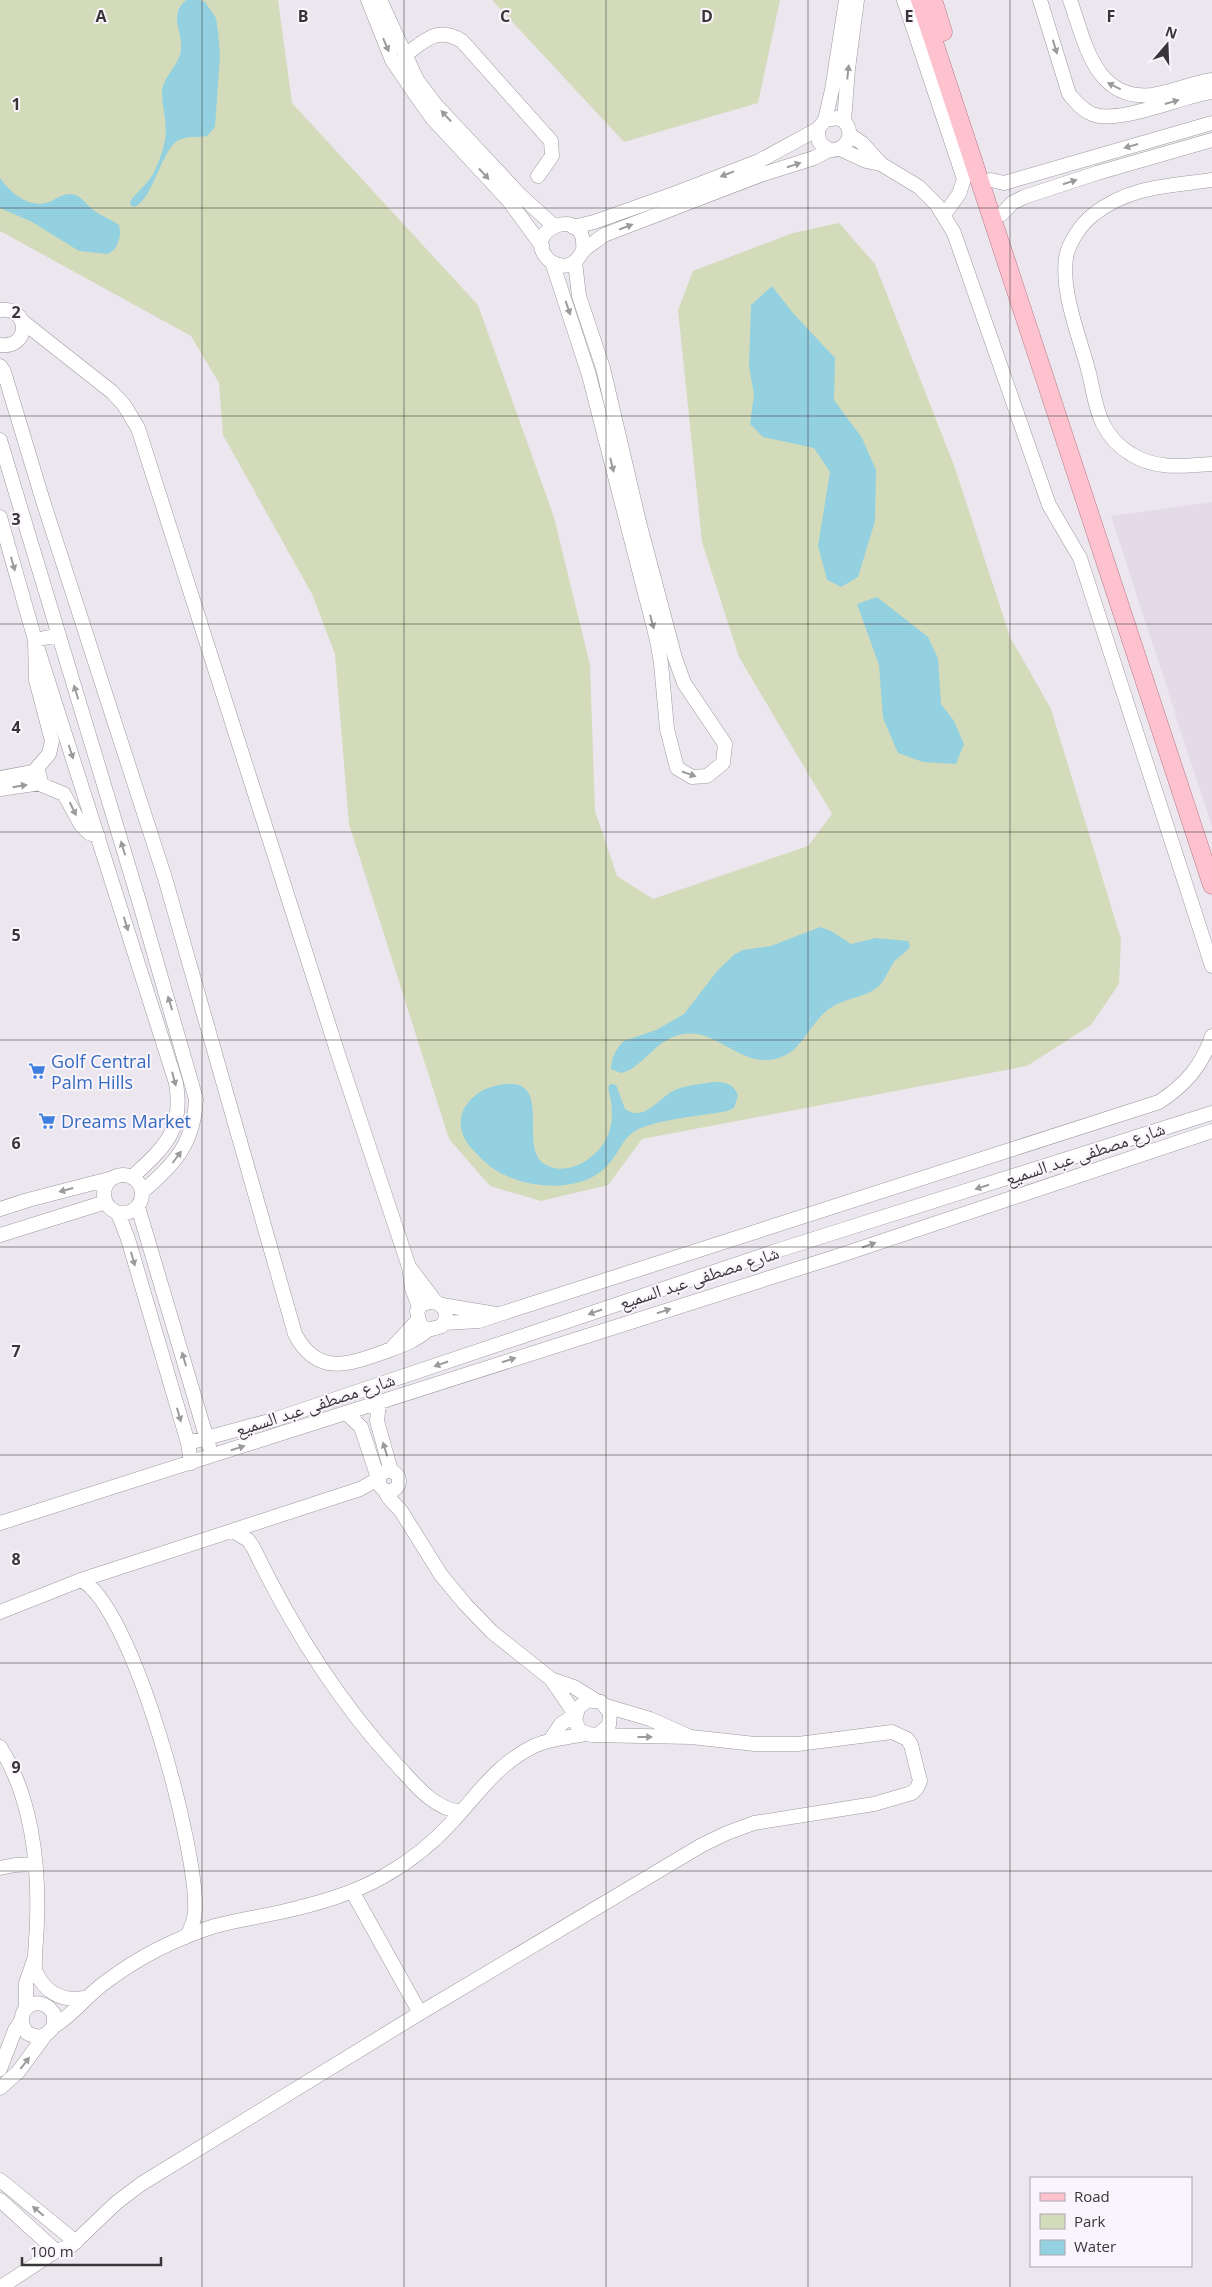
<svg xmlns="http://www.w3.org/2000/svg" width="1212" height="2287" viewBox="0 0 1212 2287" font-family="'Open Sans','Noto Naskh Arabic',sans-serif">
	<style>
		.built { fill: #e4dbe9 }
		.green { fill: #d3dbbb }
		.water { fill: #93d1e0 }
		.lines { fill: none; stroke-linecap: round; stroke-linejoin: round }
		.minor-casing { stroke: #9d989f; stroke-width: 15 }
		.major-casing { stroke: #b77785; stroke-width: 19 }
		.minor { stroke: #fff; stroke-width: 14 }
		.major { stroke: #fdc2ce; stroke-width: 18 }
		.oneway { fill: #9c9a9c }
		.grid { fill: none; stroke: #383639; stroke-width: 1; stroke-opacity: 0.55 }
		.labels { text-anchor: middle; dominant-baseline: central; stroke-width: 4; stroke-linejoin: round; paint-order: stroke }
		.shop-label { font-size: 18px; fill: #366cbe; stroke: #faf4fc; text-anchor: start }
		.street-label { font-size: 18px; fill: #383639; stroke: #faf4fc }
		.grid-label { font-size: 16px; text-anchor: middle; font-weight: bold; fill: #383639; stroke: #faf4fc; stroke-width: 4; stroke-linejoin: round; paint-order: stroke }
	</style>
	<rect width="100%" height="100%" fill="#ece7ef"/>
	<path class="built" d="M1212 502V827L1111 516Z"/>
	<path class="green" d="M0 0H278L292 103 478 305 554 517 590 665 595 811 617 876 653 899 808 846 832 814 739 657 702 542 678 310 693 271 793 233 839 223 875 264 955 468 1010 637 1051 709 1121 939 1119 984 1091 1025 1027 1066 642 1139 608 1185 541 1201 490 1186 449 1139 349 824 335 654 312 594 223 435 219 383 191 336 0 231Z
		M492 0H780L758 103 624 142Z"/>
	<path class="water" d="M186 0H200L205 2 216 18 218 32 220 55 215 127 207 136C197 138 184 135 176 142 161 153 151 204 133 207L130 204 131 200C136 193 144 187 149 180 156 171 161 156 164 145 169 126 162 110 162 92 163 76 179 66 181 50 183 32 168 15 186 0Z
		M0 178C11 193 29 209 49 202 56 199 63 193 71 194 80 194 86 204 93 210 101 216 111 219 119 225 122 237 118 248 108 254L79 251 32 222 0 208Z
		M772 286 792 312 835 358 834 400 862 438 876 470 875 521 858 577 841 587 827 580 818 546 830 472 814 448 763 437 750 424 754 395 749 366 751 305Z
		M877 597 928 637 938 658 941 704 954 721 964 744 956 764 923 762 898 753 883 718 879 665 857 604Z
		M820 927 831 931 851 944 876 938 908 941 910 946C907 952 899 956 894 962 888 970 885 981 878 987 864 998 844 998 829 1009 805 1027 801 1061 763 1060 736 1059 712 1029 684 1034 655 1038 644 1068 621 1073L611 1069C611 1059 616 1048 624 1041L656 1030 684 1014 718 970 735 954 743 950 771 946Z
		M713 1082C725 1082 734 1083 738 1096L734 1108 727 1111C702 1116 656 1119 635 1131 621 1140 616 1159 604 1169 580 1191 535 1189 507 1176 494 1171 483 1161 474 1151 462 1139 456 1122 465 1107 471 1098 478 1092 488 1088 560 1065 517 1144 543 1163 566 1180 602 1156 609 1132 614 1117 612 1103 608 1088L610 1084 616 1085 625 1109C645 1123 659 1097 675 1090 687 1085 701 1084 713 1082Z"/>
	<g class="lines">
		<g class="minor-casing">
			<path id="minor" d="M368 0 392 60 415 94 432 118 509 201 542 246
				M380 0 417 80 435 104 520 195 554 226
				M904 0 964 179 959 194 944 215
				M1040 0 1069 94C1076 102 1082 110 1092 114 1118 125 1182 96 1212 92
				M1070 0C1085 41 1094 101 1152 95 1172 92 1192 83 1212 80
				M405 55C426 40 437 26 462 41L551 141 552 156 538 176
				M825 120 832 90 846 0
				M844 121 848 69 857 0
				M850 135 862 143 881 164
				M840 149 866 161 881 164 919 187 937 205 954 233 1049 505 1080 558 1212 966
				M991 180 1004 183 1212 123
				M1212 180C1170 186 1129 186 1094 214 1082 223 1068 243 1066 258 1061 293 1080 338 1089 373 1093 389 1095 408 1103 424 1109 436 1119 447 1131 454 1156 470 1184 466 1212 464
				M1002 214 1012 203 1024 197 1097 173 1212 140
				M573 227 594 222 676 193 759 161 818 129 825 120 838 118 844 121C856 134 846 152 829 150L819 142 818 129
				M583 250C588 203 521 229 547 258 552 264 561 267 569 265 578 262 579 255 585 249 591 244 598 240 604 235L763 174 814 158 829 150
				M552 262 589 375 657 640 661 663 667 729 677 768 692 777 707 776 723 763 725 744 684 683 675 658 639 522 603 368 579 296 575 262
				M0 310C30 306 31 349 0 345
				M22 321 112 392 124 405 138 428 339 1057 409 1267 412 1288 419 1307
				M0 366 4 372 43 501 165 878 295 1334C317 1376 347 1365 384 1352 400 1346 414 1342 428 1330
				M0 440 139 901 196 1099C194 1143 175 1164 142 1192
				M0 517 35 640 176 1083C184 1130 165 1147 132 1177
				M59 635 35 640 36 680 52 741 49 754 37 768 42 785 64 794 81 825 89 833 98 836
				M0 778 38 771
				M0 789 41 783
				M104 1194a19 19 0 1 1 38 0a19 19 0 1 1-38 0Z
				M138 1207 209 1446
				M0 1209 28 1200 113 1178
				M118 1213 128 1239 188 1443 191 1463
				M0 1235 106 1202
				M410 1268 435 1301 445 1309 446 1318 442 1326 428 1330 420 1325 417 1311 422 1304 435 1301
				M442 1305 496 1314
				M444 1323 479 1321 500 1314 1159 1102C1185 1085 1202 1066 1212 1036
				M391 1349 417 1321
				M379 1402 377 1421 391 1471
				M346 1413 361 1427 378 1478
				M188 1443 273 1420 779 1250 1212 1113
				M379 1481a10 10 0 1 1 20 0a10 10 0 1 1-20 0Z
				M385 1491 389 1498 401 1511 441 1575 465 1604 492 1632 551 1679 575 1714
				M0 1523 838 1256 1212 1131
				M233 1531 248 1540 253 1547C291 1626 336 1699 396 1764 415 1784 432 1808 461 1812
				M81 1580C133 1606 199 1853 195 1912 194 1921 191 1929 186 1937
				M0 1612 81 1580 360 1489 378 1479
				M551 1679 574 1687 595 1700
				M606 1706 650 1719 686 1735
				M551 1739 561 1724 575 1715
				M0 1747C31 1796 39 1862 37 1920 37 1937 34 1953 35 1970 44 1992 61 2002 85 1998
				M0 1868 15 1865 35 1864
				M352 1891 420 2013
				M26 2008V1983L34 1960
				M54 2026V2014C39 1990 10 2011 27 2033 33 2036 39 2038 45 2035 50 2032 52 2027 56 2025 76 2012 88 1994 107 1981 139 1957 177 1938 215 1926 236 1920 259 1917 281 1912 316 1904 353 1894 384 1876 409 1862 433 1843 452 1822 479 1793 496 1765 534 1746 551 1738 568 1738 585 1734
				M0 2069 15 2030 21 2021
				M0 2088 18 2072 46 2034
				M0 2180 76 2242
				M0 2200 56 2251
				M1 2287 56 2251 71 2246 116 2203 141 2184 420 2013 702 1845 727 1833 754 1823 874 1804 912 1793 917 1788 920 1781 911 1745 907 1739 892 1732 798 1744H755L691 1737 592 1735 580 1731 575 1721 578 1708 588 1700 601 1702 610 1712 609 1725 599 1734"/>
		</g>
		<g class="major-casing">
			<path id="major" d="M920 0 1212 885
				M933 0 943 32"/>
		</g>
		<use href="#minor" class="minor"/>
		<use href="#major" class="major"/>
	</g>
	<defs><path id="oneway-solid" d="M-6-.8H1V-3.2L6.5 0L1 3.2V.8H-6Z" transform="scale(1.25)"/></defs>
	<g class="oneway">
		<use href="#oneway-solid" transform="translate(386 45) rotate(67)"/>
		<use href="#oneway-solid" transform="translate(1055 47) rotate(73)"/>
		<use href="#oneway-solid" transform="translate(848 72) rotate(-84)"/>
		<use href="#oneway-solid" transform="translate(1114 86) rotate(-153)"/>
		<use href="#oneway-solid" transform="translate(1172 102) rotate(-16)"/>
		<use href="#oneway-solid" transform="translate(446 116) rotate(-133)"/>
		<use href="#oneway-solid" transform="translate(1131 146) rotate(164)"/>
		<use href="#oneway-solid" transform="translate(794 165) rotate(-18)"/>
		<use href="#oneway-solid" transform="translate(484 174) rotate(47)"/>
		<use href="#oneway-solid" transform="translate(727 174) rotate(159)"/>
		<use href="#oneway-solid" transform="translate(1070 182) rotate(-18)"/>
		<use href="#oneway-solid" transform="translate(626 227) rotate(-21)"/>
		<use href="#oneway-solid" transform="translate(568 308) rotate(71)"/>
		<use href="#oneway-solid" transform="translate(612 465) rotate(76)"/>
		<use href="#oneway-solid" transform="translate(13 564) rotate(74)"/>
		<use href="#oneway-solid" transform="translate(652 622) rotate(75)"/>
		<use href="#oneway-solid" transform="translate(76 692) rotate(-107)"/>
		<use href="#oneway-solid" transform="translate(71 752) rotate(72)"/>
		<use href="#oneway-solid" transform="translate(689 774) rotate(19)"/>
		<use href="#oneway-solid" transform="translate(20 786) rotate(-9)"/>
		<use href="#oneway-solid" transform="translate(73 809) rotate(64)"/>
		<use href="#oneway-solid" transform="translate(123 848) rotate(-107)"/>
		<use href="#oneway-solid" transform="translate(126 924) rotate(73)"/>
		<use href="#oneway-solid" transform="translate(170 1003) rotate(-107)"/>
		<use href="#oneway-solid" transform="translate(174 1079) rotate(75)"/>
		<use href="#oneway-solid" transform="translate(177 1157) rotate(-53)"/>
		<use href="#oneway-solid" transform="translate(982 1187) rotate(162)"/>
		<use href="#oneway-solid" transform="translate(66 1190) rotate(165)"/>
		<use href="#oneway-solid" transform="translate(869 1245) rotate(-19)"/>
		<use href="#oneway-solid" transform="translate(133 1259) rotate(74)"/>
		<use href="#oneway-solid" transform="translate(664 1311) rotate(-18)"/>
		<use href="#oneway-solid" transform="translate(595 1312) rotate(161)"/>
		<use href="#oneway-solid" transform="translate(184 1359) rotate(-106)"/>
		<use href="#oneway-solid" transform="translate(509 1360) rotate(-18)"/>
		<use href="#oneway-solid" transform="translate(441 1364) rotate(161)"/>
		<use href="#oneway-solid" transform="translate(179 1415) rotate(74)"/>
		<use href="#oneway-solid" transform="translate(238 1448) rotate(-18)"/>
		<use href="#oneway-solid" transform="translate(385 1449) rotate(-107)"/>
		<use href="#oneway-solid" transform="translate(645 1737)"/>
		<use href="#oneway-solid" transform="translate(25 2063) rotate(-52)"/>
		<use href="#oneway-solid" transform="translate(38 2211) rotate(-140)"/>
	</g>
	<path class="grid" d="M202 0V2287M404 0V2287M606 0V2287M808 0V2287M1010 0V2287M0 208H1212M0 416H1212M0 624H1212M0 832H1212M0 1040H1212M0 1247H1212M0 1455H1212M0 1663H1212M0 1871H1212M0 2079H1212"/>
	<defs>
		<g id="supermarket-bare" transform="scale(1.35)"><path d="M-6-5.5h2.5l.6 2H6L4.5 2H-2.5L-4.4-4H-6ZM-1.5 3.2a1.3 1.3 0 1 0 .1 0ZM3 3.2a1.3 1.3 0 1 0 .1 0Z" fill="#3f7fe0" stroke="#faf4fc" stroke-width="2.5" paint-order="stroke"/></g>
	</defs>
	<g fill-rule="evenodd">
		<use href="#supermarket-bare" x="37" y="1071"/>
		<use href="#supermarket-bare" x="47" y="1121"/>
	</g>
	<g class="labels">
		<g class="shop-label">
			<text x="51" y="1061">Golf Central<tspan x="51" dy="21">Palm Hills</tspan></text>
			<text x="61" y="1121">Dreams Market</text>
		</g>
		<g class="street-label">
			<text transform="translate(1085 1153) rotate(-18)">شارع مصطفى عبد السميع</text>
			<text transform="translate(699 1277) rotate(-18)">شارع مصطفى عبد السميع</text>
			<text transform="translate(315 1404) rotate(-18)">شارع مصطفى عبد السميع</text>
		</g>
	</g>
	<g class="grid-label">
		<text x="101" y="22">A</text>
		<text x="303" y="22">B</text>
		<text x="505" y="22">C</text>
		<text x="707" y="22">D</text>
		<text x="909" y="22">E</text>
		<text x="1111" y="22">F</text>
		<text x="16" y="110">1</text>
		<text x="16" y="318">2</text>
		<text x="16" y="525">3</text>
		<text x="16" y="733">4</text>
		<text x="16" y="941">5</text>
		<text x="16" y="1149">6</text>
		<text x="16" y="1357">7</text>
		<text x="16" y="1565">8</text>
		<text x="16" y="1773">9</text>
	</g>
	<rect x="1030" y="2177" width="162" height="90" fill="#faf4fc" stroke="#aca8ae"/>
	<rect x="1040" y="2193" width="25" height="8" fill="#fdc2ce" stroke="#aca8ae"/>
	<text x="1074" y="2202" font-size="15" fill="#383639">Road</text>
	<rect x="1040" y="2214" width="25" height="15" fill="#d3dbbb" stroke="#aca8ae"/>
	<text x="1074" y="2227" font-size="15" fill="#383639">Park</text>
	<rect x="1040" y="2240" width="25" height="15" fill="#93d1e0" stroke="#aca8ae"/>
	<text x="1074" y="2252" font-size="15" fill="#383639">Water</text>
	<g transform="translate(1167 45) rotate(19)" stroke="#faf4fc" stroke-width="4" paint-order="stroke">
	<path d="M0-4L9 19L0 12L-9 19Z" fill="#383639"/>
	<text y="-8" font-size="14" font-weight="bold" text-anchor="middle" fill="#383639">N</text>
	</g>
	<path d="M22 2257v8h139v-8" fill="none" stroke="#383639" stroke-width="2.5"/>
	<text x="30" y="2257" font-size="15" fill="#383639" stroke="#faf4fc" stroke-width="4" paint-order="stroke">100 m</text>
</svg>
